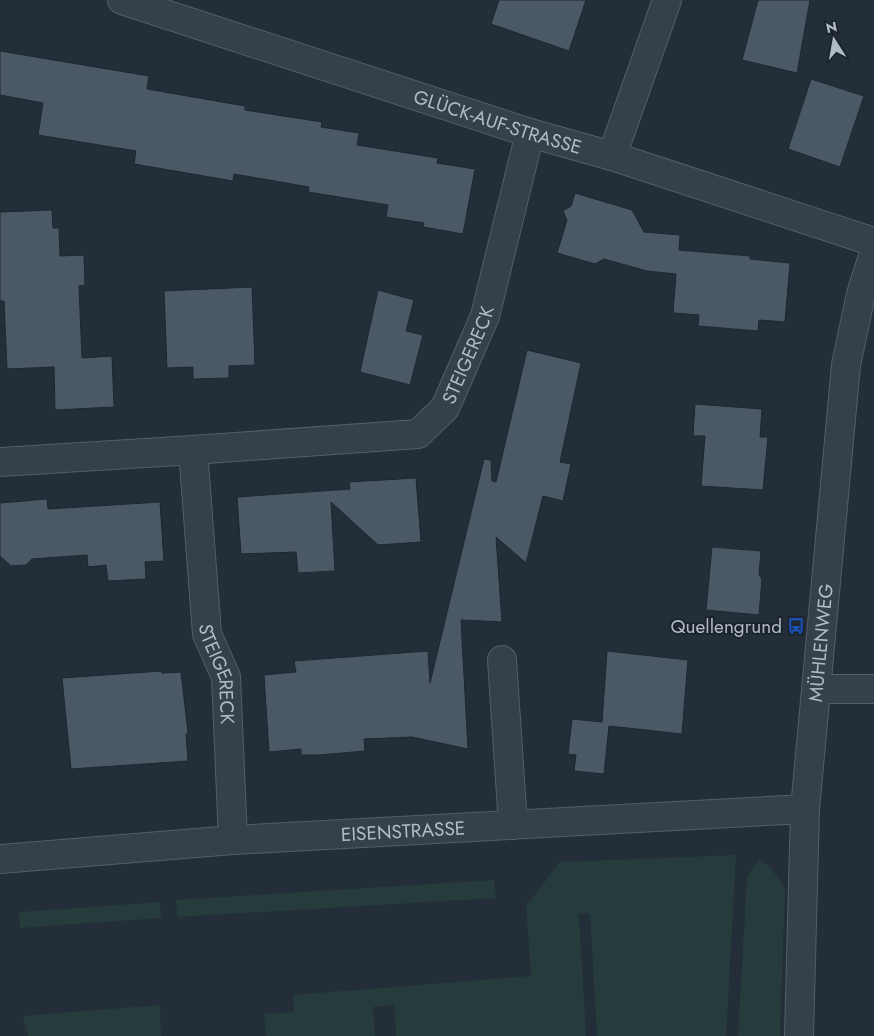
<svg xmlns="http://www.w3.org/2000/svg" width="874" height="1036" viewBox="0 0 874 1036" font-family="Jost,sans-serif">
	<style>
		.green { fill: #263b3b }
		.building { fill: #4b5865; stroke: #1e2731 }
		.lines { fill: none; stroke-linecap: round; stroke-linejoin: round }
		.minor-casing { stroke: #545e68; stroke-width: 30 }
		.minor { stroke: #36404a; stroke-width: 28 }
		.labels { text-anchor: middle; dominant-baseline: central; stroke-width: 4; stroke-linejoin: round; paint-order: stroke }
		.street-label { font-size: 19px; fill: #b1bbc6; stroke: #1c252e }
		.poi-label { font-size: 19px; fill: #b1bbc6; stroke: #1c252e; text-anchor: end }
	</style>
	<rect width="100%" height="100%" fill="#232e39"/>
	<path class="green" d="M736 855 726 1036H597L590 914 579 913 586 1036H396L394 1005 373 1007 375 1036H266L264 1014 294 1012 293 995 531 976 526 904C540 892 547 876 560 862Z
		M759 859 771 868 785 888 780 1036H738L747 877Z
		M494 880 496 898 177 917 176 900Z
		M160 902 161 918 20 928 19 912Z
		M160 1005 161 1036H28L23 1016Z"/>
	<path class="building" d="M499 0H586L569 51 491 24Z
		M758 0H810L797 73 742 60Z
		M0 51 149 76 147 89 245 106V110L322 122 321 127 359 133 357 145 438 158 437 163 475 169 463 234 423 227 424 223 386 217 388 205 308 192 309 187 234 174 233 181 134 164 136 151 38 135 43 103 0 95Z
		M811 79 864 96 840 167 788 149Z
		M575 193 632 210 644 232 680 235 679 250 750 256V259L790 263 785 322 759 320 758 331 698 326 699 315 673 313 676 274 647 271 604 259 595 264 557 253 567 220 563 211 571 206Z
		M52 210 53 228H59L60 256 84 255 85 285 79 286 82 358 112 356 114 407 55 410 54 367 7 369 4 301H0V212Z
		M252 287 255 365 229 366V378L193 379V367L167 368 164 291Z
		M378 290 414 300 406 331 423 335 410 385 360 372Z
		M527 350 581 363 560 462 571 464 563 501 543 496 526 563 496 537 502 622 461 620 468 749 412 737 364 739 365 751 319 755H301V749L269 752 264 675 296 672 294 661 428 651 430 683 484 459 491 460 492 481 496 482Z
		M695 404 762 409 760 437H768L763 490 701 486 705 436H693Z
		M416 478 421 542 378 545 331 502 335 571 298 573 296 552 241 554 237 497 350 489 349 482Z
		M47 499 48 509 160 502 164 561 145 562 146 579 108 581 106 565 88 567 87 555 32 559 26 565 11 566 0 556V503Z
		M712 547 761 551 759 575 762 579 759 615 706 610Z
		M607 651 688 660 682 734 609 726 604 774 574 771 576 755 568 754 572 719 602 722Z
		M162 671V673L181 672 188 733 186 734 188 761 71 769 62 678Z"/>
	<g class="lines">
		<g class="minor-casing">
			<g id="minor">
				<path id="s1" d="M122 0 530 133 612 156 874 242"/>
				<path d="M612 156 667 0"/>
				<path id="s2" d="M193 450 418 434 445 408 485 316 530 133"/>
				<path id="s3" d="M0 462 193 450 207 634 226 677 233 840"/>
				<path d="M502 660 513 825"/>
				<path d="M817 689H874"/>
				<path id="s4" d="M0 859 233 840 805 809"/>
				<path id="s5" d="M799 1036 805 809 846 365 861 294 874 253"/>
			</g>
		</g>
		<use href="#minor" class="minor"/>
	</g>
	<defs>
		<g id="bus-bare" transform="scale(1.35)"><path d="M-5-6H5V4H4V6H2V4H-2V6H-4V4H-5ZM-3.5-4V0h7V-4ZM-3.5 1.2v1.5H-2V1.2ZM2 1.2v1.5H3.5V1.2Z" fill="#1a4fb4" stroke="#1c252e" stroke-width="2.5" paint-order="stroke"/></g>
	</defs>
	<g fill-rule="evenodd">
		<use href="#bus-bare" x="796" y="626"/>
	</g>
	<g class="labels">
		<g class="street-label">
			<text stroke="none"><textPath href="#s1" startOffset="395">GLÜCK-AUF-STRASSE</textPath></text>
			<text stroke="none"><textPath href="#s2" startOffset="321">STEIGERECK</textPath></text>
			<text stroke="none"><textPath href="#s5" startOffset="394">MÜHLENWEG</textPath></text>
			<text stroke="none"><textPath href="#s3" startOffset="420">STEIGERECK</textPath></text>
			<text stroke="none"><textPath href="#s4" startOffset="404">EISENSTRASSE</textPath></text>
		</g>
		<g class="poi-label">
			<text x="782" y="626">Quellengrund</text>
		</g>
	</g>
	<g transform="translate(834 40) rotate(349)" stroke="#1c252e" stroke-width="4" paint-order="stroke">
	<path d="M0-4L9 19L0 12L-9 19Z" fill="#b1bbc6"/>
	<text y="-8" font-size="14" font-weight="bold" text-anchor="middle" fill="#b1bbc6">N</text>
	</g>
</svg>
